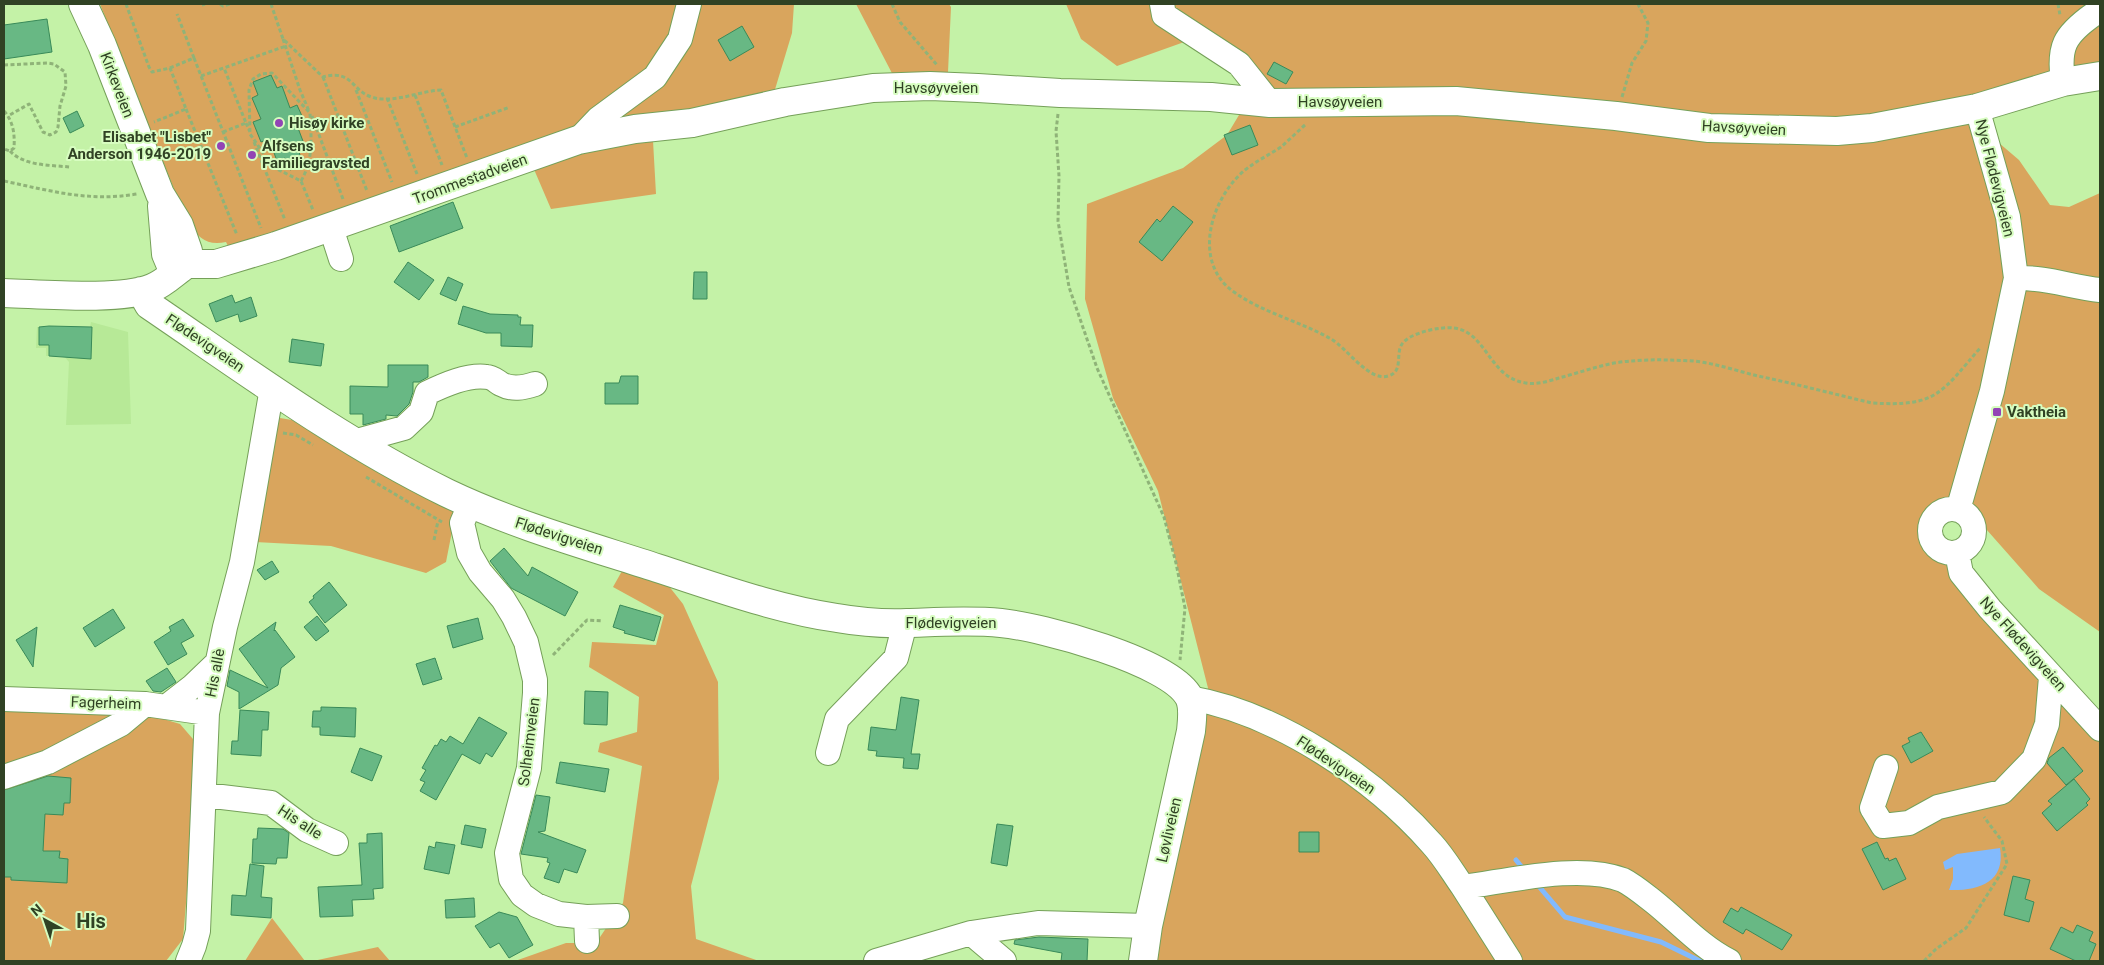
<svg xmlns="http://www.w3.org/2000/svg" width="2104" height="965" viewBox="0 0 2104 965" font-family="Roboto,sans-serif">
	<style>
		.built { fill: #b7e997 }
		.green { fill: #d9a55d }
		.water { fill: #82bafd }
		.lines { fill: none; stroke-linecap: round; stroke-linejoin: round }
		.stream { stroke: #82bafd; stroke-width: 5 }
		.building { fill: #68b884; stroke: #398a59 }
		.minor-casing { stroke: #75a059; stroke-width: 26 }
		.major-casing { stroke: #75a059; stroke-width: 30 }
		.path { stroke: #8fb378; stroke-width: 3; stroke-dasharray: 4 2.5; stroke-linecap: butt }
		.minor { stroke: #fff; stroke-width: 24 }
		.major { stroke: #fff; stroke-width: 28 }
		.poi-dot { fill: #9244b5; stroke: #d7fdc0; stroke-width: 2 }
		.labels { text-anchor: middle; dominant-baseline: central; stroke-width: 4; stroke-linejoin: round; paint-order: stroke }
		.street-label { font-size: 15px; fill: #304224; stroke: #d7fdc0 }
		.poi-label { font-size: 15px; font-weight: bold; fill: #304224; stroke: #d7fdc0; text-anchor: start }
		.district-label { font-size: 20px; font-weight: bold; fill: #304224; stroke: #d7fdc0 }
	</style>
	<rect width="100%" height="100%" fill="#c4f2a7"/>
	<path class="built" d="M91 322 128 332 131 424 66 425 69 362 64 356H46V348H36L37 327H90Z"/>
	<path class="green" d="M100 4H794L792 33 773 96 652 123 656 194 551 209 527 153 231 252 226 242C207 246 199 238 188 224Z
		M856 4H949L951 7 948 72 895 79Z
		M1066 4H2100V68L1971 119 2019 160 2050 205 2069 207 2100 193V632L2039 589 1971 512 1942 506 1938 554 2001 634 2100 736V961H1151L1181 786 1208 688 1158 491 1113 398 1085 299 1087 204 1183 168 1227 135 1257 85 1201 36 1117 66 1081 39Z
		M274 417 292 420 415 493 453 506 455 516 446 562 426 573 331 546 255 542Z
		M622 571 668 585 683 604 718 682 719 779 691 886 696 939 759 961H515L566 943H596L623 903 642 766 598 752 600 743 637 732 639 697 589 667 592 642 656 645 664 615 613 587Z
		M4 695 103 701 180 724 199 746 183 939 166 961H4Z
		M272 918 305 961H245Z
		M378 947 390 961H313Z"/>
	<path class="water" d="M2000 848C2006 883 1977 891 1949 890L1953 879V867L1945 870 1943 862 1957 854Z"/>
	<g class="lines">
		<path class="stream" d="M1516 860 1525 871
			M1536 883 1565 917 1661 942 1700 961"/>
	</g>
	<path class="building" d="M47 19 52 52 4 59V25Z
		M742 26 754 47 730 61 718 40Z
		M1274 62 1293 72 1286 84 1267 74Z
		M271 75 277 88 282 86 290 108 297 105 306 125 298 128 306 149 299 152 303 164 290 170 285 158 277 161 269 139 261 142 253 122 261 119 252 98 258 95 253 82Z
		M77 111 84 126 70 133 63 118Z
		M1250 125 1258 145 1232 155 1224 135Z
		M453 202 463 228 399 252 390 226Z
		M1173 206 1193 222 1162 261 1139 242 1157 219 1160 222Z
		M408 262 434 280 419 300 394 282Z
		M694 272H707V299H693Z
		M448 277 463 284 456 301 440 294Z
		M232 295 235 303 251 297 257 316 240 322 238 314 216 322 209 304Z
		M463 306 490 314 518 315V317H521L520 325H533L532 347 501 346V333H486L458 324Z
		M49 326 92 327 91 359 49 356V345H39V327Z
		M292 339 324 344 321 366 289 362Z
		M388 365H428V377L419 382H413V392L409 404 397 416 386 415V419L363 425V414H350V386L388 387Z
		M621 376H638V404H605V383H619Z
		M504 548 528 576 532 567 578 592 565 616 511 588 490 561Z
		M272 561 279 572 265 580 257 570Z
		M329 582 347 605 325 623 309 602 314 598 313 596Z
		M620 605 661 617 654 641 624 633 625 631 613 627Z
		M113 609 125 628 95 647 83 628Z
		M317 616 329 631 316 641 304 627Z
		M478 618 483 639 453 648 447 626Z
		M183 619 194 636 181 643 187 654 168 665 154 642 171 631 169 627Z
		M276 622 274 631 275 630 295 657 281 668 278 685 239 709V692L227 686 230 670 268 688 239 649Z
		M37 627 33 667 16 640Z
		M435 658 442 679 423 685 416 664Z
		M167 668 176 682 161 692 153 691 146 681Z
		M585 691 608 692 607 725 584 724Z
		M901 697 919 700 911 754H920L918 769 903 768 904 758 876 756 877 751 868 750 871 727 896 730Z
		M321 707 356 708 355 737 320 735V727H312L313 711H321Z
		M240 710 269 712 268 730H262L261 756 231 754 232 741H238Z
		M479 717 507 733 492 757 486 753 480 764 462 754 436 800 420 791 425 782 420 780 426 770 422 768 435 745 437 746 441 739 446 742 450 736 463 744Z
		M1921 732 1933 751 1911 763 1902 746 1910 742 1908 738Z
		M2063 747 2083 771 2066 785 2047 763 2049 758Z
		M360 748 382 756 372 781 351 772Z
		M560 762 609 769 605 792 556 783Z
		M48 776 71 778 70 803H64L63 815 45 814 43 851H60L59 858 68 859 67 883 11 880V877H4V790Z
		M2074 779 2090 799 2086 803 2088 805 2057 831 2042 813 2052 804 2048 801Z
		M536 795 550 797 545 831 538 832 586 850 577 873 564 869 559 883 544 878 550 863 547 862 548 858 521 854Z
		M997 824 1013 826 1007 866 991 863Z
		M465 825 486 829 482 848 461 844Z
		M258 828 283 829 289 833 287 858H277L276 864 252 863 253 839H257Z
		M1299 832H1319V852H1299Z
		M382 833 383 888 373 889 374 899 352 900 353 916 320 917 318 887 362 885 359 843H367V834Z
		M436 842 455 845 449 874 424 869 429 846 435 848Z
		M1877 842 1885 859 1888 858 1889 861 1896 858 1906 879 1883 890 1862 849Z
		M250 864 264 866 261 897 272 898 271 918 231 915 232 895 246 896Z
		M2013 876 2030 880 2025 899 2034 902 2029 922 2004 915Z
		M474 898 475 917 446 918 445 900Z
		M1741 907 1792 935 1782 950 1746 929 1743 934 1723 922 1731 908 1738 912Z
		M499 912 517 917 533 945 509 958 499 943 490 948 475 926Z
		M2077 925 2093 932 2089 941 2096 944 2089 961H2076L2050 949 2061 927 2073 933Z
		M1039 937 1088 939 1087 961H1061L1062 953 1014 944 1015 940Z"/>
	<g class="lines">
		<g class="minor-casing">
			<path id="minor" d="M1162 4 1164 15 1239 64 1270 103
				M2063 82C2058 47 2064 35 2094 14
				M578 140 598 119 655 77 680 39 689 4
				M331 228 341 259
				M2016 278C2045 277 2072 287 2100 290
				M353 442 404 428 421 412 427 393C444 385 468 374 487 377 492 377 496 381 501 384 512 390 523 388 535 384
				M470 504 462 523 469 553 480 572 503 599 514 617 526 642 535 680V693L529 768 507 853 511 879 522 895 536 905 559 914 586 917 617 916
				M1930 531a22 22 0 1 1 44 0a22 22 0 1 1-44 0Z
				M1958 510 1992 391 2016 278 2008 217 1977 108
				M1957 553 1961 573 1990 609 2100 729
				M1190 698C1277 713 1374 778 1432 844 1444 857 1453 873 1463 887 1509 881 1580 863 1623 880 1633 885 1645 895 1654 902 1679 922 1701 947 1729 961
				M4 699 145 704 207 713
				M166 707 193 686 217 663
				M828 753 837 719 896 658 905 623
				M1886 767 1872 808 1883 826 1909 823 1938 807 2002 792 2034 759 2047 724 2051 677
				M4 777 48 762 121 724 145 704
				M205 795 271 803 307 830 336 843
				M1463 887 1510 961
				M586 917 587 941
				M971 933 1004 961
				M188 961 194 946 198 931 207 713 225 627 242 562 272 388
				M876 961 971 933 1038 923 1148 926"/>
		</g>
		<g class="major-casing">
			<path id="major" d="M83 4 102 45 160 194 179 225 188 251 187 264
				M162 206 166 254 174 273
				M187 264H216L276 246 578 140 635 129 692 123 785 102 873 88 930 86 978 88 1060 93 1211 97 1270 103 1456 101 1616 116 1709 128 1837 131 1872 128 1977 108 2063 82 2100 76
				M141 291 149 305C246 371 341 441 447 493 514 525 586 545 657 568 716 587 776 609 837 618 860 622 884 624 907 623 939 622 970 620 1001 623 1041 627 1170 661 1189 697 1194 707 1192 720 1191 731L1148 926 1143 961
				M4 293C42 294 119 301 152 288 165 283 176 271 187 264"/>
		</g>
		<path class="path" d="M126 4 149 67 152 72 170 68 186 109 154 122
			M220 4 223 6 230 4
			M271 4 283 39 323 77C357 68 350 97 382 99 402 100 422 91 441 90L467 158
			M892 4 900 22 937 65
			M2058 4 2060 15
			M202 5 205 4
			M283 39 300 90 309 111
			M194 58 261 228
			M4 65 47 63 54 64 65 72 66 86 60 106 58 127 56 132 50 135 43 132 29 104 8 116
			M170 68 194 58 177 14
			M201 76 286 46
			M323 77 367 191
			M356 90 392 182
			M415 95 442 165
			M1622 97 1632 63 1646 41 1648 23 1638 4
			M387 98 417 174
			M186 109 237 235
			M4 111C13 121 15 134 14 148L10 151 4 149
			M1058 114 1056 131 1059 176 1058 221 1069 287 1097 368 1164 517 1176 563 1185 608 1180 660
			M312 116 343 199
			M246 123 250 132
			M1305 125C1297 132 1289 140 1281 147 1269 155 1256 161 1245 170 1211 198 1191 262 1234 292 1263 313 1300 321 1331 339 1346 347 1369 382 1388 376 1404 372 1395 354 1402 344 1409 333 1441 326 1454 328 1487 332 1489 378 1526 383 1537 385 1549 381 1559 378 1582 372 1608 362 1632 361 1652 359 1674 360 1693 361 1715 363 1737 371 1758 376 1796 384 1834 394 1872 403 1937 407 1941 393 1981 347
			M455 127 510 107
			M223 132 246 123 224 68
			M254 142 285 220
			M10 151C24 166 50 165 70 167
			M4 181C51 191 89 202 137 194
			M301 181C314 159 311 137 310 113L272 73 261 74 253 79 249 90 250 134 273 167 301 181 313 210
			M283 433 296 435 313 445
			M366 477 442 522
			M434 540 438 521
			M553 655 587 620 603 621
			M1924 961 1936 949 1966 928 2007 864 2002 841 1984 817"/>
		<use href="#minor" class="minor"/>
		<use href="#major" class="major"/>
	</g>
	<g class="poi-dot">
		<circle cx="279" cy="123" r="5"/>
		<circle cx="221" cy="146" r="5"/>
		<circle cx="252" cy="155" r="5"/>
		<rect x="1992" y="407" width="10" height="10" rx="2.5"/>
	</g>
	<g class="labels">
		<g class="street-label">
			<text transform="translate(117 85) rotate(69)">Kirkeveien</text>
			<text x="936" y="88">Havsøyveien</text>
			<text x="1340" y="102">Havsøyveien</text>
			<text transform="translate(1744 128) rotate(3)">Havsøyveien</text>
			<text transform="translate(1995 178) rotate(76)">Nye Flødevigveien</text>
			<text transform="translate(470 179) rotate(-20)">Trommestadveien</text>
			<text transform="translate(205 343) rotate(34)">Flødevigveien</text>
			<text transform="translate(559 536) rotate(18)">Flødevigveien</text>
			<text x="951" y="623">Flødevigveien</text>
			<text transform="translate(2023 644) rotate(48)">Nye Flødevigveien</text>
			<text transform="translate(215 673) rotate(-79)">His allè</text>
			<text transform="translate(106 703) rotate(2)">Fagerheim</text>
			<text transform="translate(529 742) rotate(-83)">Solheimveien</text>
			<text transform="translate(1336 765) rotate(34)">Flødevigveien</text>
			<text transform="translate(300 822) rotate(33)">His alle</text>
			<text transform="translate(1169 830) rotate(-77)">Løvliveien</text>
		</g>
		<g class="poi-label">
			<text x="289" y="123">Hisøy kirke</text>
			<text x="211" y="137" text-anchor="end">Elisabet "Lisbet"<tspan x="211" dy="17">Anderson 1946-2019</tspan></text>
			<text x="262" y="146">Alfsens<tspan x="262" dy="17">Familiegravsted</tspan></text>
			<text x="2007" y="412">Vaktheia</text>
		</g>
		<g class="district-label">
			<text x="91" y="921">His</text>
		</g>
	</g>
	<rect width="2104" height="965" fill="none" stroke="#304224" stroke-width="10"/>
	<g transform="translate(45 920) rotate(320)" stroke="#d7fdc0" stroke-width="4" paint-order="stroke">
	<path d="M0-4L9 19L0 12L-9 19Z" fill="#304224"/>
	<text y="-8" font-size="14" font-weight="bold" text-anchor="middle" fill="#304224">N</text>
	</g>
</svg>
